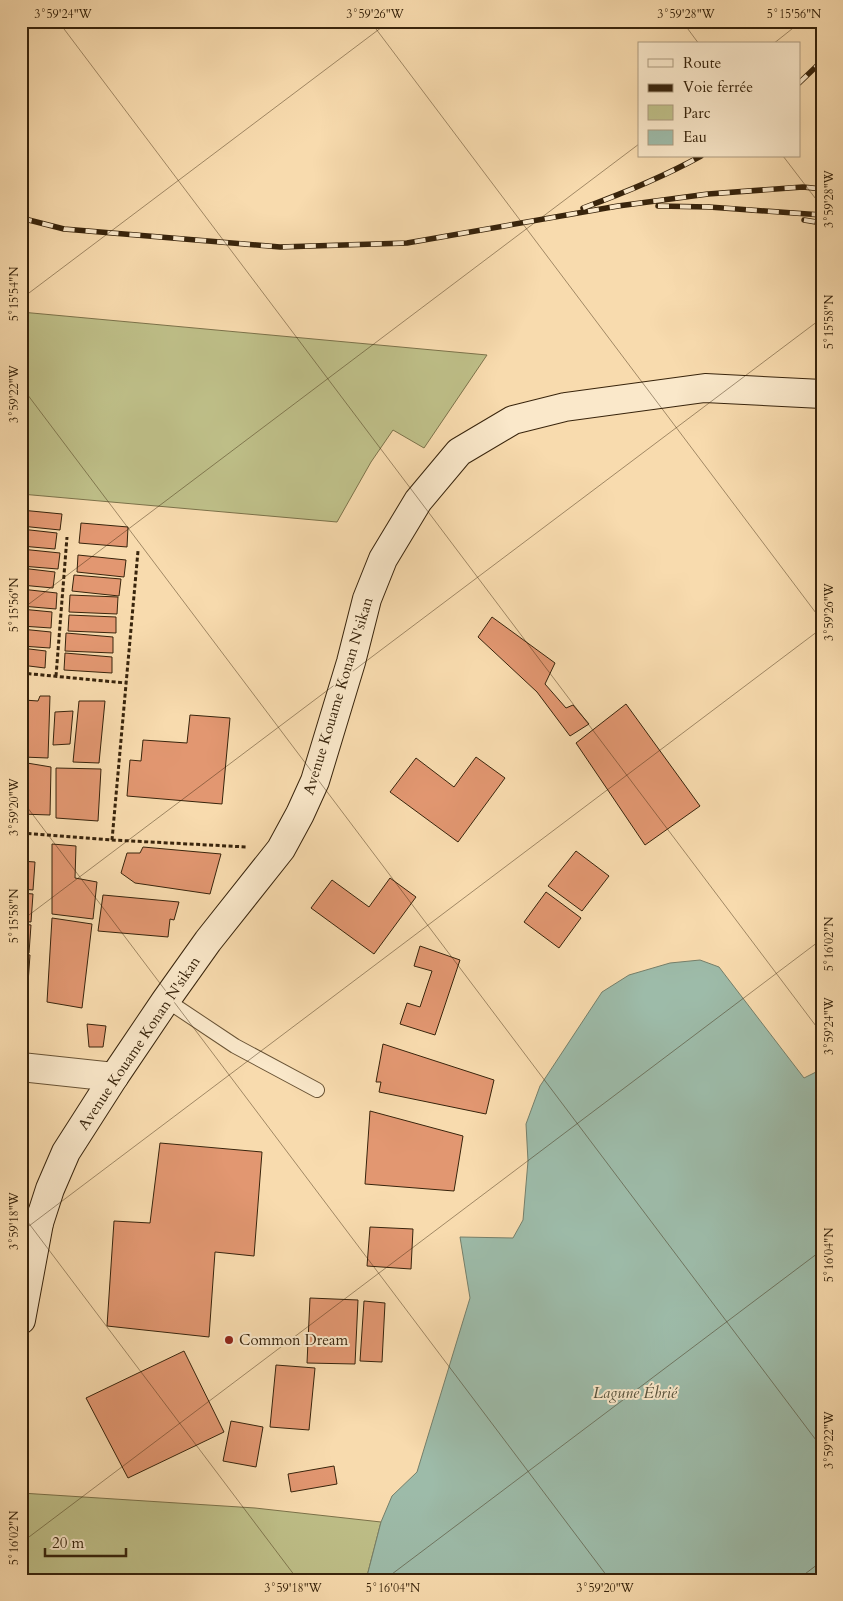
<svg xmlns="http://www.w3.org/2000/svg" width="843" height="1601" viewBox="0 0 843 1601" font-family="Cardo,serif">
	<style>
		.green { fill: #bfc089; stroke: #7c724a }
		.water { fill: #9dbba9; stroke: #757f6a }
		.building { fill: #e29771; stroke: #38240c }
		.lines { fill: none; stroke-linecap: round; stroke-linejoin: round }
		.lane-casing { stroke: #685234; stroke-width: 16 }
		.street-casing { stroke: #685234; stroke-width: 30 }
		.secondary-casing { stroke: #38240c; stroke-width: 30 }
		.path { stroke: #38240c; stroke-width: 3; stroke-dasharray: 4 2.5; stroke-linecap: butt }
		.lane { stroke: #fae8ca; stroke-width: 14 }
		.street { stroke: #fae8ca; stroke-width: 28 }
		.secondary { stroke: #fae8ca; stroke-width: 28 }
		.rail-casing { stroke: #38240c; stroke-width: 5.5 }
		.rail { stroke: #fae8ca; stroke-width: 4; stroke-dasharray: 11; stroke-linecap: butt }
		.ticks { fill: none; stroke: #38240c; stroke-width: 1; stroke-opacity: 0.45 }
		.poi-dot { fill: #8f2418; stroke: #fae8ca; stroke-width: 2 }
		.labels { text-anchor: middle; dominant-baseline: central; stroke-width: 4; stroke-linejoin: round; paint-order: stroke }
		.street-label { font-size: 15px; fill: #38240c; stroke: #fae8ca }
		.poi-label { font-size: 15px; fill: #38240c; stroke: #fae8ca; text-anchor: start }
		.water-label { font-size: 16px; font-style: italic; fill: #56513b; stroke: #fae8ca }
		.neatline { fill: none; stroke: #38240c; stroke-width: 2 }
		.ticks-label { font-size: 12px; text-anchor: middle; fill: #38240c }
	</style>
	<rect width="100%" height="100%" fill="#f8dbae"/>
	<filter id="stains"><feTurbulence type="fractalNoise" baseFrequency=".004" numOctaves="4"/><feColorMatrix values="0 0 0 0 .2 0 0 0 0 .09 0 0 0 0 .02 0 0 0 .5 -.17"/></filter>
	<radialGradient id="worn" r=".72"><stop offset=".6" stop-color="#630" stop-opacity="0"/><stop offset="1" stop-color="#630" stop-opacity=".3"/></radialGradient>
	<path class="green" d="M21 312 487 355 424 448 393 430 371 462 337 522 21 494Z
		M21 1493 255 1508 381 1522 366 1580H21Z"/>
	<path class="water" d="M700 960 719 967 804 1078 822 1069V1580H366L381 1522 392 1496 417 1472 470 1298 460 1237 513 1238 523 1220 528 1161 526 1124 540 1086 602 992 629 975 670 963Z"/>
	<path class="building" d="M21 510 62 514 60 530 21 526Z
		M81 523 128 527 127 547 79 543Z
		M21 529 57 533 55 549 21 546Z
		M21 549 60 553 58 569 21 566Z
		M78 555 126 560 124 577 77 572Z
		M21 568 55 572 53 588 21 585Z
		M74 575 121 579 119 596 72 591Z
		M21 589 57 593 56 609 21 606Z
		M70 595 118 597 117 614 69 612Z
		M21 609 52 612 51 628 21 626Z
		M69 615 116 617V633L68 631Z
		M492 617 555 663 545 684 566 708 573 705 589 724 570 736 537 692 478 637Z
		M21 629 51 632 50 648 21 646Z
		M66 633 113 637V653L65 651Z
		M21 648 46 651 45 668 21 665Z
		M65 653 112 657V673L64 670Z
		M40 696H50L48 758 23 757 24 700 38 701Z
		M79 701H105L99 763 73 762Z
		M626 704 700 806 645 845 576 743Z
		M73 711 70 744 53 745 55 712Z
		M190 715 230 718 222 804 127 796 130 760 141 761 143 740 187 743Z
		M476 757 505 778 458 842 390 792 416 758 454 787Z
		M21 762 51 767 50 815 21 814Z
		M56 768 101 769 98 821 56 818Z
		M52 844 76 846 75 878 97 882 93 919 52 914Z
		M143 847 221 854 210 894 135 883 121 873 127 853H140Z
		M576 851 609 876 582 911 548 886Z
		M21 861 35 862 33 890 21 889Z
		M390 878 416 897 374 954 311 908 332 880 369 907Z
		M546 892 581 918 559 948 524 922Z
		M21 893 33 894 31 922 21 921Z
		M103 895 179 902 174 920 170 919 168 937 98 931Z
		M52 918 92 924 82 1008 47 1002Z
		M21 924 31 925 29 953H21Z
		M420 946 460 960 435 1035 400 1024 407 1003 420 1007 432 971 414 966Z
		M21 954 30 955 28 983 21 982Z
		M21 984H27L25 1012H21Z
		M21 1014H25L23 1042H21Z
		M87 1024 106 1026 103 1047H89Z
		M383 1044 494 1080 486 1114 379 1092 381 1082H376Z
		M370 1111 463 1136 454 1191 365 1184Z
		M160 1143 262 1152 254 1256 215 1252 209 1337 107 1326 114 1221 150 1223Z
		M370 1227 413 1229 411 1269 367 1266Z
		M310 1298 358 1300 355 1364 307 1363Z
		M364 1301 385 1303 382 1362 360 1361Z
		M184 1351 224 1432 128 1478 86 1398Z
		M276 1365 315 1368 309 1430 270 1427Z
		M231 1421 263 1427 256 1467 223 1461Z
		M334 1466 337 1484 291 1492 288 1474Z"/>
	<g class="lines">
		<g class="lane-casing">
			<path id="lane" d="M166 1000 235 1046 317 1090"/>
		</g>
		<g class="street-casing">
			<path id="street" d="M21 1067 114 1077
				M21 1221 39 1223"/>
		</g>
		<g class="secondary-casing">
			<path id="secondary" d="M21 1320 39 1223 50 1189 66 1152 114 1077 166 1000 208 941 281 849 300 814 315 781 351 662 367 599 383 559 418 501 459 452 513 420 565 407 705 388 822 394"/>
		</g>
		<path class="path" d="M21 673 126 683
			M56 676 67 537
			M21 833 112 840 247 847
			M112 840 138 551"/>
		<use href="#lane" class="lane"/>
		<use href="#street" class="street"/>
		<use href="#secondary" class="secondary"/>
		<g class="rail-casing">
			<path id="rail" d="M799 83 822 61
				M658 206 709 207 822 215
				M583 208C624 193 663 177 701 156
				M21 218 64 229 280 247 407 243 618 206 708 194 803 187 822 189
				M804 220 822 223"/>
		</g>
		<use href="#rail" class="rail"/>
	</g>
	<path class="ticks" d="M58 21 822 1034M370 21 822 621M682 21 699 44M773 44 802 21M783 156 822 207M21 299 390 21M21 386 822 1448M21 610 639 144M21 799 610 1580M21 921 822 318M21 1213 298 1580M21 1232 822 628M21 1543 822 939M384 1580 822 1250M797 1580 822 1561"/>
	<circle class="poi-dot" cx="229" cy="1340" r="5"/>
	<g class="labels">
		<g class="street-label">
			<text transform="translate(338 696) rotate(-73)">Avenue Kouame Konan N'sikan</text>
			<text transform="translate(139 1043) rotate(-56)">Avenue Kouame Konan N'sikan</text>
		</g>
		<g class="poi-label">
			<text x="239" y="1340">Common Dream</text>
		</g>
		<g class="water-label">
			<text x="635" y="1393">Lagune Ébrié</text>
		</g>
	</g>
	<rect width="843" height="1601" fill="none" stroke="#f8dbae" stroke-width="55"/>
	<rect x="638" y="42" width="162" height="115" fill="#fae8ca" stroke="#ac9a7e"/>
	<rect x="648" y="59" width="25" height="8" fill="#fae8ca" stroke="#ac9a7e"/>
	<text x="683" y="68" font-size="15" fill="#38240c">Route</text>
	<rect x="648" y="84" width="25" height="8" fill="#38240c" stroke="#ac9a7e"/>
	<text x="683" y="92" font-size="15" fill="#38240c">Voie ferrée</text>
	<rect x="648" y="105" width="25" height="15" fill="#bfc089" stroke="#ac9a7e"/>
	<text x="683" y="118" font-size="15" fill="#38240c">Parc</text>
	<rect x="648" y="130" width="25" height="15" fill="#9dbba9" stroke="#ac9a7e"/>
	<text x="683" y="142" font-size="15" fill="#38240c">Eau</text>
	<path d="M45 1548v8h81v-8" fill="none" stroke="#38240c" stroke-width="2.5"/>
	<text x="52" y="1548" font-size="15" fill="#38240c" stroke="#fae8ca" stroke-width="4" paint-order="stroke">20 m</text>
	<rect x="28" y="28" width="788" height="1546" class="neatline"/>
	<g class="ticks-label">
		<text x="63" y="18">3°59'24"W</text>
		<text x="375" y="18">3°59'26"W</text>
		<text x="686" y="18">3°59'28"W</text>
		<text x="794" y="18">5°15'56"N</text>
		<text transform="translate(829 199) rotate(-90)" y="4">3°59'28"W</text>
		<text transform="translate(14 294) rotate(-90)" y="4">5°15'54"N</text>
		<text transform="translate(829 322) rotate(-90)" y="4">5°15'58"N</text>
		<text transform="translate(14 394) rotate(-90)" y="4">3°59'22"W</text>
		<text transform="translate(14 605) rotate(-90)" y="4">5°15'56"N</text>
		<text transform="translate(829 612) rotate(-90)" y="4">3°59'26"W</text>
		<text transform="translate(14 807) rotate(-90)" y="4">3°59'20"W</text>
		<text transform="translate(14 916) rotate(-90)" y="4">5°15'58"N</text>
		<text transform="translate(829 944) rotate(-90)" y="4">5°16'02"N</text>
		<text transform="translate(829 1026) rotate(-90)" y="4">3°59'24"W</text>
		<text transform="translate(14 1221) rotate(-90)" y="4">3°59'18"W</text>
		<text transform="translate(829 1255) rotate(-90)" y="4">5°16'04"N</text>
		<text transform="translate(829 1440) rotate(-90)" y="4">3°59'22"W</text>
		<text transform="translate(14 1538) rotate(-90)" y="4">5°16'02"N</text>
		<text x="293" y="1592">3°59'18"W</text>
		<text x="393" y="1592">5°16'04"N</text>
		<text x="605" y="1592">3°59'20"W</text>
	</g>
	<rect width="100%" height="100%" filter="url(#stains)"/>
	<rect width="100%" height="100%" fill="url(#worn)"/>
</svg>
